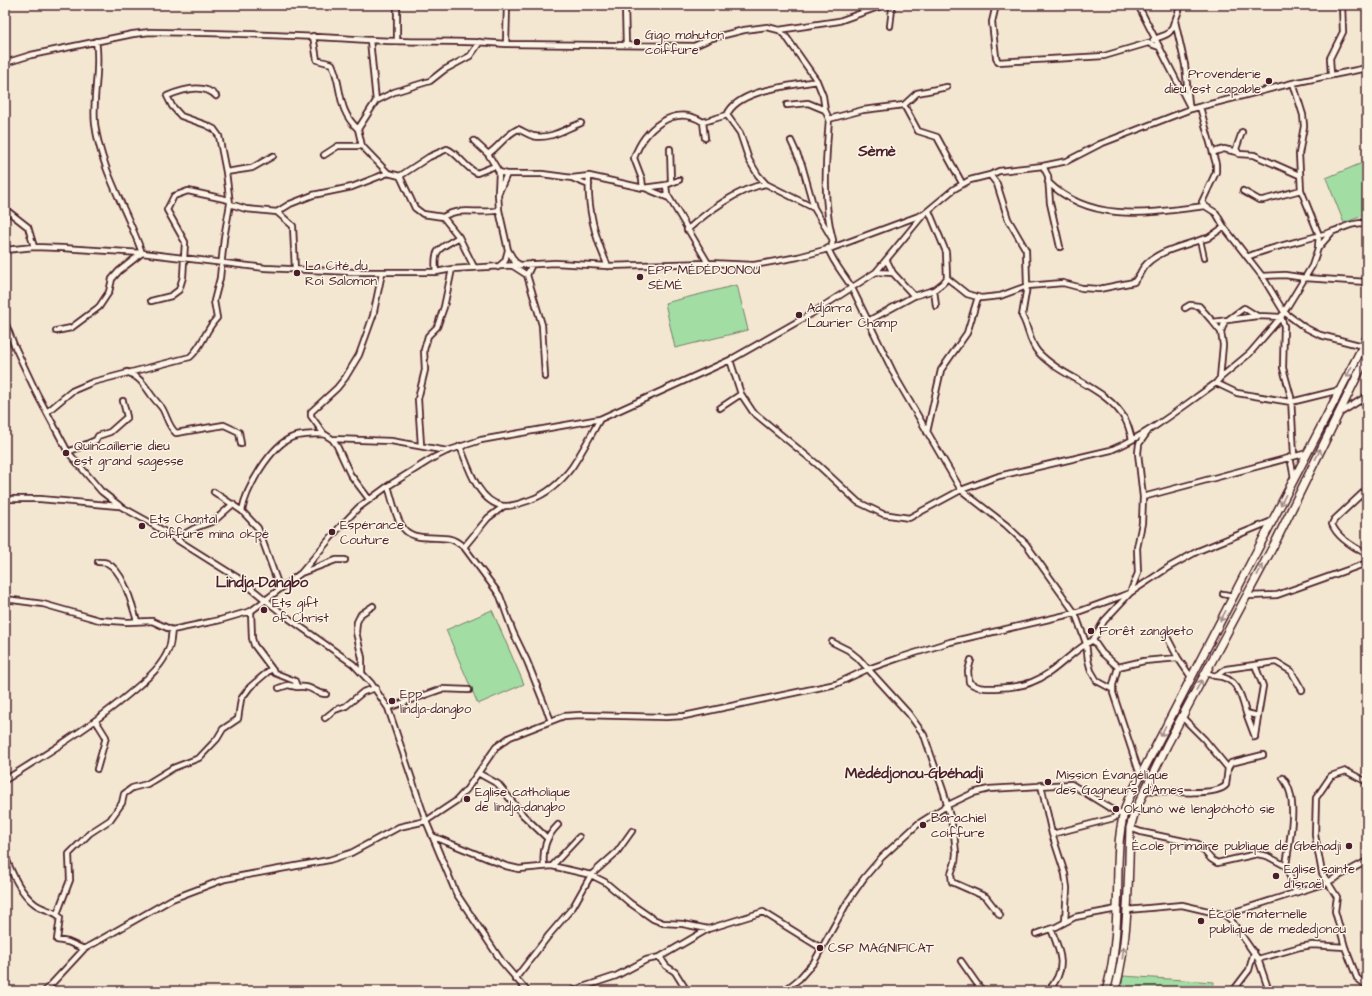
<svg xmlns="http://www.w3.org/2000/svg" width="1372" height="996" viewBox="0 0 1372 996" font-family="'Architects Daughter',sans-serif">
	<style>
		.green { fill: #a2dea4; stroke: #767e68 }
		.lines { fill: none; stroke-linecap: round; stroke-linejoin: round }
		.street-casing { stroke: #4a1f2b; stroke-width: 8 }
		.primary-casing { stroke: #4a1f2b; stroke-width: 10 }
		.street { stroke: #fcf5e5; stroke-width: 4.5 }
		.primary { stroke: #fcf5e5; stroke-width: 7 }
		.oneway { stroke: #a38a88 }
		.poi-dot { fill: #4a1f2b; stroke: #fcf5e5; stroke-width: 1.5 }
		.labels { text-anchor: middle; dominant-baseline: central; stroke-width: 3; stroke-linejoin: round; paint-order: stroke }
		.poi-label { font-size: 13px; fill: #4a1f2b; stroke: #fcf5e5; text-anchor: start }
		.quarter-label { font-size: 15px; font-weight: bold; fill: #4a1f2b; stroke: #fcf5e5 }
	</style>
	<rect width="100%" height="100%" fill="#f4e7d2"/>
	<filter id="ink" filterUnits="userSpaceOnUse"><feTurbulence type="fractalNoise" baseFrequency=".025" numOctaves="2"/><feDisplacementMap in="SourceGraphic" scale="8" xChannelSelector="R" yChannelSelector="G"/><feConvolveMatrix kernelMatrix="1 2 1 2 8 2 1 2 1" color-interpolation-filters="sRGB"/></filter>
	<g filter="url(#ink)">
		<path class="green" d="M1367 161V214L1344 223 1326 178Z
			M737 285 748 330 675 348 665 303Z
			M492 610 524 684 478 704 446 630Z
			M1123 976 1214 982 1213 991H1121Z"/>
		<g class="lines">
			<g class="street-casing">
				<path id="street" d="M397 5V40
					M625 5 626 45
					M996 5 992 22 996 57 998 62 1104 56 1148 43 1159 47
					M1138 5 1191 109
					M1181 5 1175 21 1185 65 1189 104
					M890 26 892 9 891 5
					M779 30 839 21 884 5
					M313 36 317 60 332 64C343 88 336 109 358 129
					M370 40 376 101
					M1153 40C1165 33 1169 39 1174 22
					M506 44 507 5
					M5 63 31 55 133 34 150 32C223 33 296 35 369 40 414 43 460 40 506 44L694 46 712 38 744 30 767 27 779 30 787 38 817 81 823 96 825 110 829 119C826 160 822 200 833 240
					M1331 75 1330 58 1343 32 1342 5
					M1293 83 1303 115 1304 126 1299 154 1301 190 1319 235 1318 247
					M787 105 808 103 825 110
					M904 105 918 131 937 137 962 183
					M1200 107 1216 164V172L1202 202 1205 206 1216 213 1224 227
					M727 115C738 89 792 86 817 81
					M829 119 863 110 904 105 917 93 947 87
					M703 122 705 138
					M1242 132 1236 149 1239 154 1254 155 1299 175
					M474 141 488 154 499 172 507 174 498 194 499 210 508 250 515 262 520 265
					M791 141 802 165 814 208
					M362 146 358 129 376 101 394 92 430 81 444 70 470 56 480 42
					M670 149 671 181
					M1214 152 1224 149 1237 152
					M488 154C500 146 505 135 518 129 523 131 527 134 533 136 550 140 565 129 581 123
					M324 155 338 146H362L388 173
					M1043 166 1048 176 1050 203 1060 247
					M226 172 252 168 273 156
					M507 174H542L572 178 589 176 643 188 666 185 679 180
					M990 175 997 184 1008 219 1026 250 1027 286 1022 316C1029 328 1029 342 1038 352 1063 379 1108 387 1126 421 1129 427 1130 433 1132 439
					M400 176 429 157 447 149C459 154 465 168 477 173L495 166
					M589 176C587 207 595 238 608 266
					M574 179 589 185
					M1048 182C1091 224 1151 213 1205 206
					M666 185 667 194 708 263
					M643 188 642 179 634 158C644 130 673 103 703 122L727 115 740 133 749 160 758 175 766 184 814 208 833 240 831 248
					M645 188 669 198
					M1243 191 1259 200H1263L1301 190
					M498 193 499 172
					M230 204 246 209 277 212 293 226 295 270
					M5 209 28 227 34 247
					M277 212 290 204 313 195 352 187 388 173 400 176 415 208 423 214 443 217 459 237 474 267
					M443 217C459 206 480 215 499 210
					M687 230C707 212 739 188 766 184
					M828 248C833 263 844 274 852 288L896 378 961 490 1006 525 1026 544 1075 613 1086 643 1088 660 1091 671 1097 681 1112 689
					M5 250 34 247 62 248 142 253 265 268 354 272H436L452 269 555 263 608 266 708 263 754 265 798 257 832 248 924 214 954 189 970 180 990 175 999 171 1043 166 1067 161 1100 144 1191 109 1293 83 1367 68
					M1247 257C1274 246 1303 241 1331 232 1347 227 1349 223 1367 223
					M1204 258 1200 240 1208 238 1224 227 1262 276 1284 312 1304 327 1320 335 1363 346
					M887 261 893 273
					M532 264 527 275 542 325 545 377
					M513 266 527 275
					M498 267 505 261 508 250
					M436 272C433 247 440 249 459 237
					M876 272 893 273 914 296
					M1262 276 1285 275 1305 278 1367 282
					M947 278 967 294 981 298 1000 296 1027 286 1063 283 1082 288 1099 289 1134 282C1138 278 1140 273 1143 268 1156 251 1180 247 1200 240
					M934 290 936 306
					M151 301 171 296 179 290 183 277 185 242 167 210 174 196 188 191 229 200
					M1185 308 1190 305 1199 306 1213 322 1257 316 1281 317 1284 326 1283 368 1291 397 1294 456
					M1229 319 1244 308 1257 316
					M868 321 914 296 934 290 943 283 947 278 946 252 929 211
					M5 322 14 345 37 394 68 452 101 491 120 506 149 522 241 580 284 615 353 664 371 683 388 708 426 821 456 893 502 962 527 991
					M1213 322 1221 332 1223 345 1220 378
					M56 331 71 328 99 307 109 292 112 279 119 271 142 253C127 210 101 170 95 124 92 97 101 69 96 41
					M1221 332 1225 321
					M730 360 741 394 753 412 818 465 858 502 883 514 909 518 961 490 999 476 1111 450C1149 434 1182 407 1216 383L1220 378 1250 353 1281 317 1312 266 1318 248 1332 232
					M127 372C140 378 142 382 150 393 153 398 158 403 162 408 167 416 168 426 176 433L224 425 239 432 241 444
					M1216 383 1237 393 1291 402 1340 390
					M720 408 741 394
					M47 412 72 391 93 382 190 357C203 346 205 330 217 318L214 301 220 278 224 238 230 204 226 172 219 136 214 129 206 125 181 116 172 106 167 96C181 90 204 83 216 96
					M1340 413 1367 396
					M927 432 941 370 967 333 978 297
					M332 439 391 441 447 451
					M421 445 418 399 425 370 424 350 428 336 437 327 444 307 452 269
					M460 446C468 466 478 502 503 506 512 507 521 503 530 500 547 494 561 482 572 467 582 452 591 435 600 419
					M68 452 96 440 98 436 110 432 127 417 123 401
					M1290 457 1294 478
					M388 486C392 498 396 521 405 530 415 541 437 536 450 539 455 540 460 544 464 547L496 590 500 596 513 632 527 661 551 721
					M1367 489 1334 520 1332 524C1337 538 1355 548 1367 554
					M214 492 242 511 258 528 280 589
					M1143 497 1307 453
					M5 499H40L118 506
					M369 499 350 474 337 446 332 439 324 434 311 416V412L337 388 345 378 359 355 373 316 382 273
					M242 511C246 488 271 445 293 437 303 434 314 434 324 434
					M175 539 195 528 214 521 233 504
					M464 547 488 518 504 506
					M98 562C101 562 105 562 107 563 124 571 132 605 137 621
					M301 573 336 560H345
					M1223 594 1233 596
					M1247 596 1277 595 1367 563
					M5 599 43 604 99 620 127 622 152 621 172 630 220 620 251 611 301 573 339 528 358 508 388 486 433 458 447 451 481 440 600 419 730 360 811 314 876 272 923 215
					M251 611 252 638 254 645 275 673 295 681 297 687C313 685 314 694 326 694
					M1166 635 1178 658
					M1093 640 1104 621 1130 593 1138 573 1137 548 1142 523 1143 497 1138 453 1139 444 1149 430
					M832 642 848 650 858 658 909 714 924 735 944 793 954 833 956 853 955 862 951 874 952 882 986 897 1000 915
					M971 660 968 671 969 682C977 689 986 688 996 688 1008 687 1021 687 1032 682 1056 673 1071 651 1093 640L1102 653 1118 667
					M362 672V658L356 632 357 622 361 614 373 606
					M1206 673 1215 676 1226 669 1276 662 1291 671 1302 690
					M1215 676C1237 677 1241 694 1246 713L1258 716 1263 686 1255 665
					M279 688 288 685 297 687
					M388 708 442 689 469 690
					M1246 713 1255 737
					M1182 717 1204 739 1228 768
					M325 718 335 710 346 706 363 692 376 688
					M96 721 106 737 97 769
					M1255 736 1258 716
					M478 773 498 784 523 815 547 838
					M1140 775 1113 693V685L1118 667 1144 661 1178 658 1191 677
					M1283 778C1300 799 1289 841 1286 866
					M5 780C48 753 90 727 129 694 144 681 162 668 169 648 171 643 171 636 172 630
					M1367 782 1346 771 1331 776 1316 798 1315 835 1322 873 1337 897 1335 911 1345 947 1357 978 1367 986
					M1041 785 1052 834 1114 818 1118 813
					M1146 790C1161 791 1217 797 1226 785L1228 768 1231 763 1263 755
					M1130 828 1141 832 1198 844 1211 859 1217 863 1257 854 1267 856 1286 866 1296 892
					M1052 834 1065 874 1067 888 1065 922
					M432 836 506 866 519 869 552 866 591 875 605 882 630 903 653 919 663 923 683 924 708 929
					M5 856C12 873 20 893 35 904 43 910 53 910 60 917L57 940 68 942 84 949
					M544 866C542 849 546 837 558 825
					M552 866 579 837
					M1127 910 1182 905 1225 915 1231 920 1258 959 1269 991
					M57 914 70 880 69 854 90 833 110 820 122 803 124 794 132 788 147 784 173 768 199 758 217 739 223 729 238 719 241 699 250 687 271 669
					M1225 915 1326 883 1367 861
					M1036 934 1056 927 1075 917 1117 909
					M660 957 666 966 675 972 687 991
					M1258 959 1300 947 1312 945 1345 947
					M961 961 980 988 985 991
					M515 979 549 935 573 907 591 875 617 852 632 831
					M45 991 84 949 172 899 225 879 329 860 351 853 399 827 426 821 456 801 467 789 496 747 510 737 564 716 580 715 666 717 684 716 836 684 868 669 899 658 950 642 1075 613 1130 593 1169 567 1198 551 1272 521
					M571 991 616 976 646 960 660 957 708 929 763 912 821 948
					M784 991 799 979 814 962 848 901 864 878 882 857 918 824 948 805 973 793 989 789 1071 784 1118 813 1121 814 1124 811
					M1048 991C1068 969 1061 954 1051 929
					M1233 991 1249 970 1254 952"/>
			</g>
			<g class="primary-casing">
				<path id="primary" d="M1106 991C1114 965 1116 936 1117 909 1119 872 1115 835 1128 800L1367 338
					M1115 991C1129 938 1128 882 1130 828L1135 811 1167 745 1276 541 1367 356"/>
			</g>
			<use href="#street" class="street"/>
			<use href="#primary" class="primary"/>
		</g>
		<defs><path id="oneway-shaft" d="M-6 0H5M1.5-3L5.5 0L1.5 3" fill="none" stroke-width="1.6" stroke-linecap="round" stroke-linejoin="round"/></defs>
		<g class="oneway">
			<use href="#oneway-shaft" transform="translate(1349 372) rotate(117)"/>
			<use href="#oneway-shaft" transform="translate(1318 454) rotate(-64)"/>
			<use href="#oneway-shaft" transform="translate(1283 500) rotate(117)"/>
			<use href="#oneway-shaft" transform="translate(1260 570) rotate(-62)"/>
			<use href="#oneway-shaft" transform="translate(1223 616) rotate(118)"/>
			<use href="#oneway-shaft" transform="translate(1199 685) rotate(-61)"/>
			<use href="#oneway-shaft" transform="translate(1163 731) rotate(116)"/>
			<use href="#oneway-shaft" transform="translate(1123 953) rotate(-82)"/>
		</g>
	</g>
	<g class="poi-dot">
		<circle cx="637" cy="42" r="4"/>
		<circle cx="1269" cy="81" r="4"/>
		<circle cx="297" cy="273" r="4"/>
		<circle cx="640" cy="277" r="4"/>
		<circle cx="799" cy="315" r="4"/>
		<circle cx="66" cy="453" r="4"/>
		<circle cx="142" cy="526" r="4"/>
		<circle cx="332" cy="532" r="4"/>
		<circle cx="264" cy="610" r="4"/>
		<circle cx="1091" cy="631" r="4"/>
		<circle cx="392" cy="701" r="4"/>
		<circle cx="1048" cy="782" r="4"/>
		<circle cx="467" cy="799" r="4"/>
		<circle cx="1116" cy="809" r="4"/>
		<circle cx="923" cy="825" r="4"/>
		<circle cx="1349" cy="846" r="4"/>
		<circle cx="1276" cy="876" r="4"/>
		<circle cx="1201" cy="921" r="4"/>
		<circle cx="820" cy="948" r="4"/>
	</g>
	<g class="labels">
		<g class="poi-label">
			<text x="645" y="35">Gigo mahuton<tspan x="645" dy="15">coiffure</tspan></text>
			<text x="1261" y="74" text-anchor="end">Provenderie<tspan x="1261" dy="15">dieu est capable</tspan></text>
			<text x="305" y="266">La Cité du<tspan x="305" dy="15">Roi Salomon</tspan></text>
			<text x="648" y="270">EPP MÉDÉDJONOU<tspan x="648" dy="15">SÈMÉ</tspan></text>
			<text x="807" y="308">Adjarra<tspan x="807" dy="15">Laurier Champ</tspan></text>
			<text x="74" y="446">Quincaillerie dieu<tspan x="74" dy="15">est grand sagesse</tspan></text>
			<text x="150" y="519">Ets Chantal<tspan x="150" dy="15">coiffure mina okpè</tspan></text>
			<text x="340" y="525">Espérance<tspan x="340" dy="15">Couture</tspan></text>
			<text x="272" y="603">Ets gift<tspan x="272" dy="15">of Christ</tspan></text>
			<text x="1099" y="631">Forêt zangbeto</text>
			<text x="400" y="694">Epp<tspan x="400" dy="15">lindja-dangbo</tspan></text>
			<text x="1056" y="775">Mission Évangélique<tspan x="1056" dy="15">des Gagneurs d'Ames</tspan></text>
			<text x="475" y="792">Eglise catholique<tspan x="475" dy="15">de lindja-dangbo</tspan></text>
			<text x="1124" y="809">Oklunò wè lengbòhòtò sie</text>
			<text x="931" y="818">Barachiel<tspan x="931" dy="15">coiffure</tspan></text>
			<text x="1341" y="846" text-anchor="end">École primaire publique de Gbehadji</text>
			<text x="1284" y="869">Eglise sainte<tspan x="1284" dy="15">d'Israël</tspan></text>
			<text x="1209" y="914">École maternelle<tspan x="1209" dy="15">publique de mededjonou</tspan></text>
			<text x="828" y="948">CSP MAGNIFICAT</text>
		</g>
		<g class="quarter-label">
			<text x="877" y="151">Sèmè</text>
			<text x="262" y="582">Lindja-Dangbo</text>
			<text x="914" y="773">Mèdédjonou-Gbéhadji</text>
		</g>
	</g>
	<rect width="1372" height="996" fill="none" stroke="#fcf5e5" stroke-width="20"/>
	<rect x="10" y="10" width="1352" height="976" fill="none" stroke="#4a1f2b" stroke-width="1.5" filter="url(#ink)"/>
</svg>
